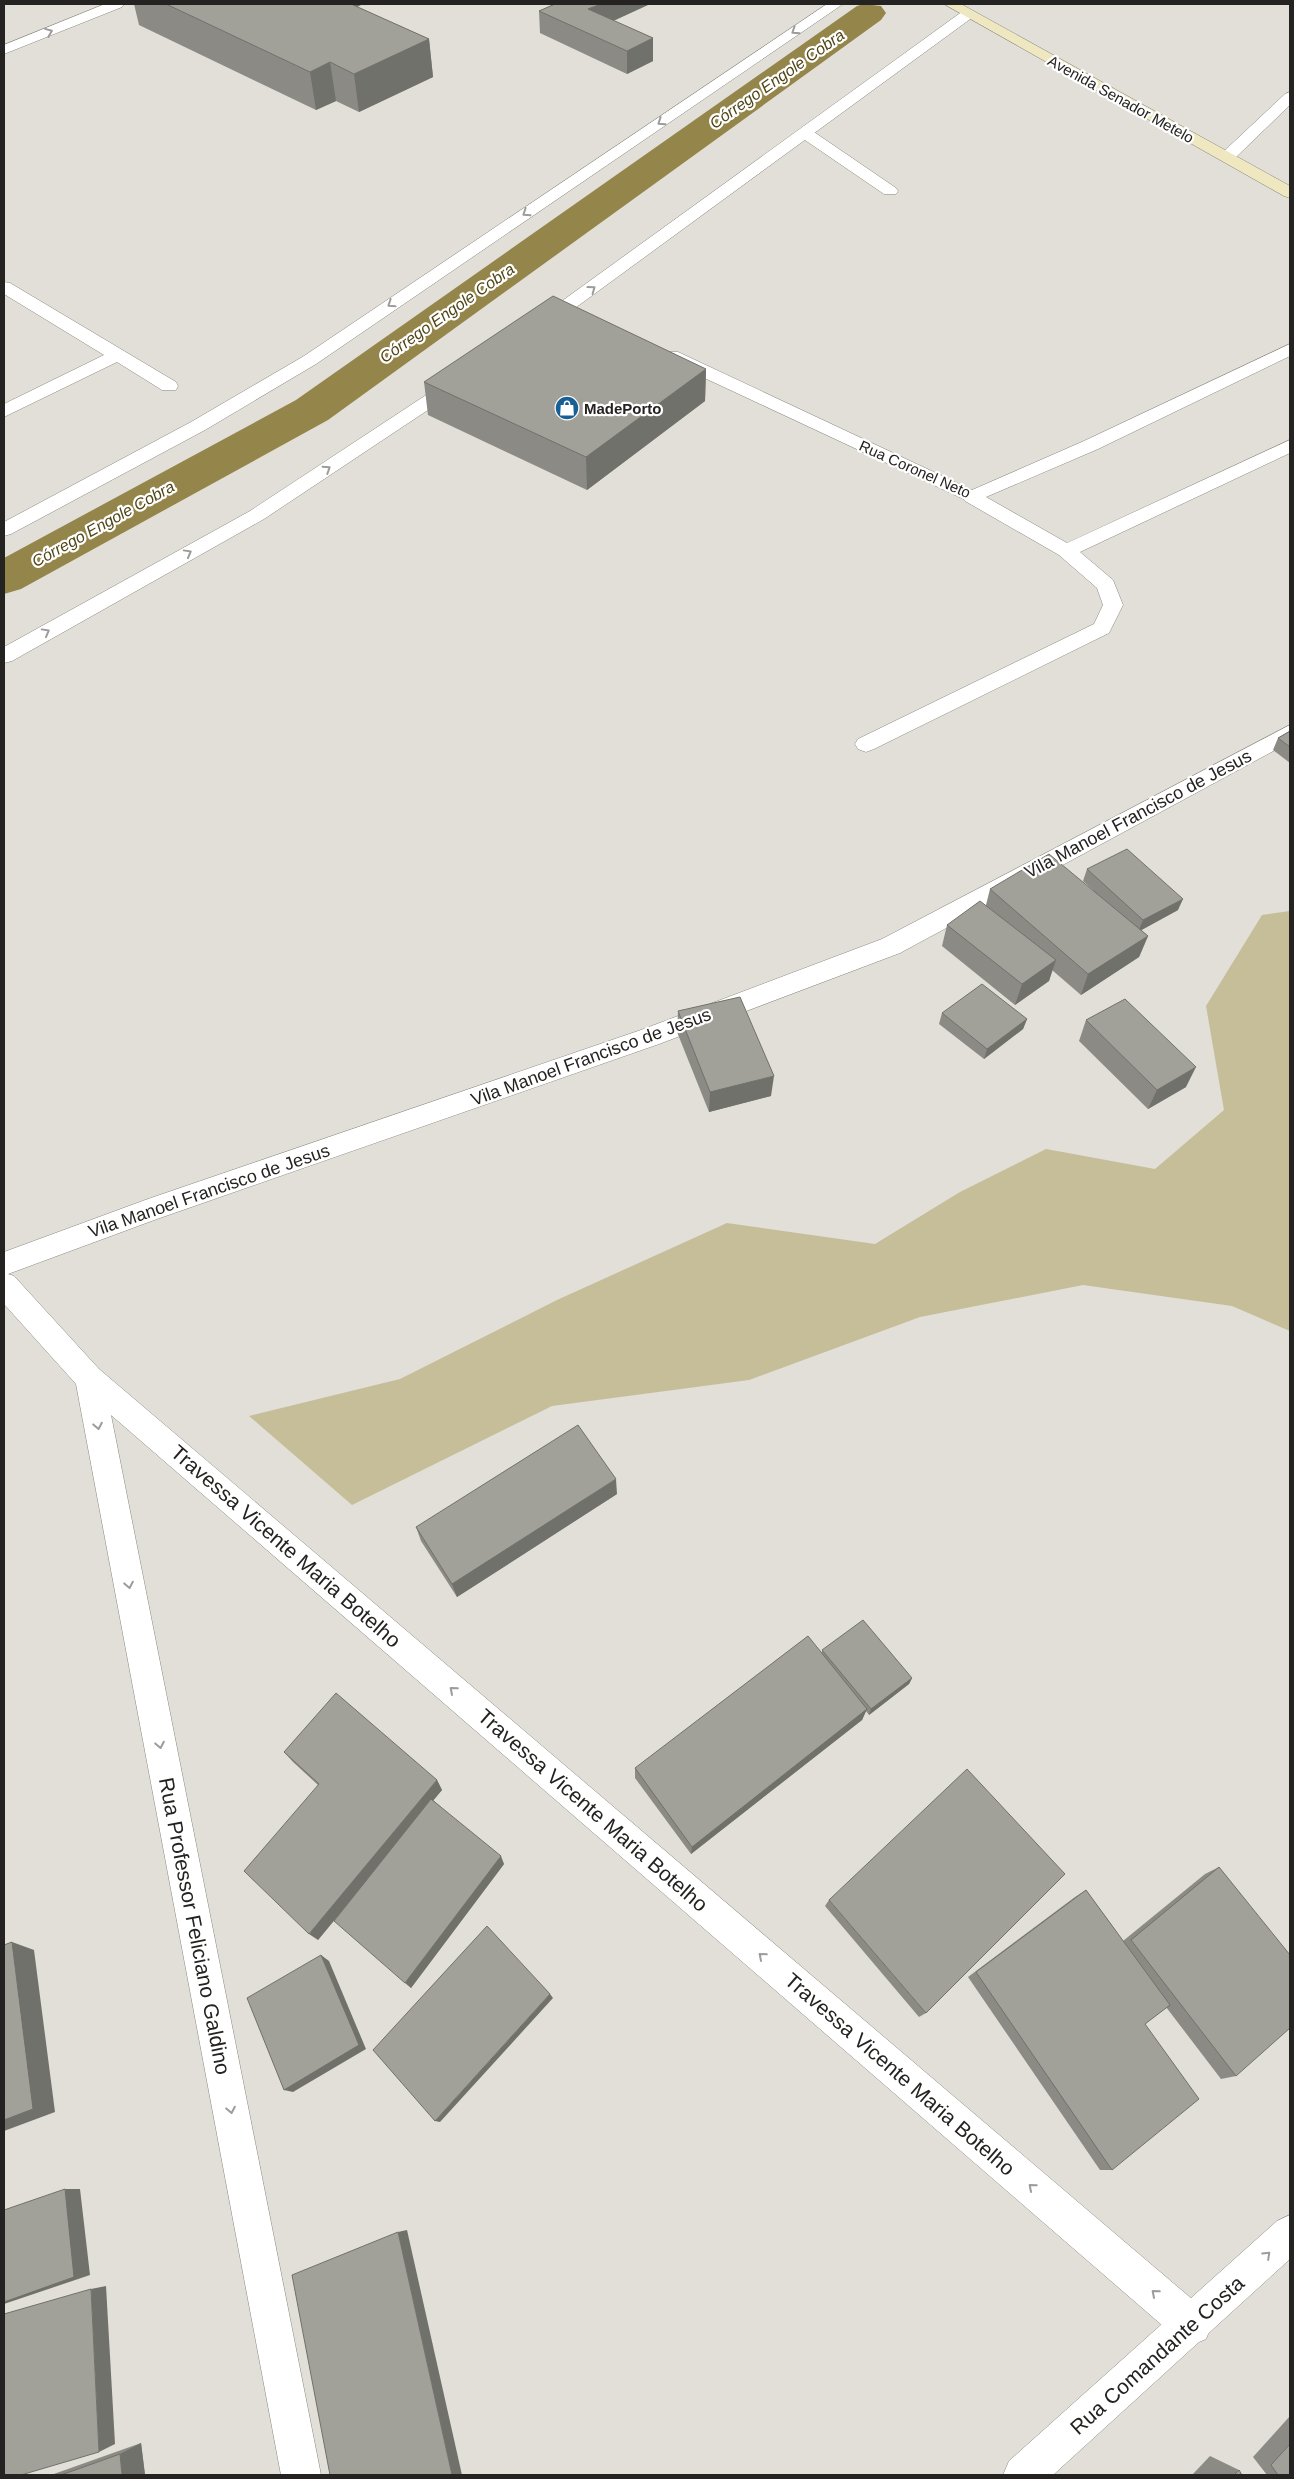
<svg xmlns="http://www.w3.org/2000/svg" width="1294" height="2479" viewBox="0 0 1294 2479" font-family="Helvetica,sans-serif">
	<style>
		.green { fill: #c6bd99 }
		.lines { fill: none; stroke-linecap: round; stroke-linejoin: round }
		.canal { fill: #94854a; fill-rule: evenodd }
		.service-casing { stroke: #8a8981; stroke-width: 1 }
		.minor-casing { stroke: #8a8981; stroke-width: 1 }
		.tertiary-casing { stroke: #8a8981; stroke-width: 1 }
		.secondary-casing { stroke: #8a8981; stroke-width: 1 }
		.service { fill: #fff; fill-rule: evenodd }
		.minor { fill: #fff; fill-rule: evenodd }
		.tertiary { fill: #fff; fill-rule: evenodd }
		.secondary { fill: #efe7c0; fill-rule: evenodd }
		.wall { fill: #8b8a84 }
		.shaded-wall { fill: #71716b }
		.building { fill: #a2a199; stroke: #71716b }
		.oneway { stroke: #9c9c9b }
		.labels { text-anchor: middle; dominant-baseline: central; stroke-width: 4.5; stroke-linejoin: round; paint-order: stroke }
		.far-street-label { font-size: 15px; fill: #242321; stroke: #fff }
		.far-poi-label { font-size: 15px; font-weight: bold; fill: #242321; stroke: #fff; text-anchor: start }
		.far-water-label { font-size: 16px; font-style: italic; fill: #504515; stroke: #fff }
		.street-label { font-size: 18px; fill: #242321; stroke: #fff }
		.near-street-label { font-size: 21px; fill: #242321; stroke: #fff }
	</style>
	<rect width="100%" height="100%" fill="#e1dfd7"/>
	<path class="green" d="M1290 911V1331L1232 1306 1083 1285 920 1317 749 1380 552 1406 352 1505 249 1416 400 1379 557 1300 727 1223 875 1244 960 1192 1046 1149 1155 1169 1224 1110 1206 1006 1262 915Z"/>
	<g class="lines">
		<path class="canal" d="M864 4 881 6 886 13 881 20 328 420 21 589 4 594V558L296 400 857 6Z"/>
		<g class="service-casing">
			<path id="service" d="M805 128 811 130 896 188 898 191 896 194H884L799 136 797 133Z
				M1290 440V453L1080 552 1113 580 1123 605 1109 633 874 749 866 752 858 749 855 744 858 739 1094 624 1103 605 1097 588 1059 555 965 501 962 497 965 493 972 491 979 493 1067 543Z"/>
		</g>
		<g class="minor-casing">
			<path id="minor" d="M1290 92V105L1233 160H1221L1219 157 1221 154 1285 94Z
				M4 282 10 283 176 382 178 386 176 390H162L117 362 4 417V404L104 355 4 294Z
				M1290 344V356L1098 449 972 503 666 360 663 356 666 352H678L972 490 1084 441Z
				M1290 725V742L900 953 659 1044 157 1219 8 1274 14 1276 99 1369 1206 2311 1212 2325 1206 2339 1192 2345 1178 2339 111 1415 321 2475H281L76 1384 4 1304V1252L148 1199 641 1030 882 939Z"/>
		</g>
		<g class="tertiary-casing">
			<path id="tertiary" d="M105 4H124L122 7 4 54V45Z
				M827 4H843L316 364 205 430 11 534 4 536V522L191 422 304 356Z
				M968 10 975 14 973 17 545 330H533L530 326 533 322 963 11Z
				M458 376 464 378 467 382 464 386 264 519 12 661 4 663V647L250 511 452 378Z
				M1290 2215V2259L1053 2475H1003L1009 2461 1277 2221Z"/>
		</g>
		<g class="secondary-casing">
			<path id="secondary" d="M944 4H961L1290 186V198L1284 196Z"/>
		</g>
		<use href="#service" class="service"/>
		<use href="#minor" class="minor"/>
		<use href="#tertiary" class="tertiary"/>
		<use href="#secondary" class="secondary"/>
	</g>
	<path class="wall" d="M134 4H363L357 7 429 39 433 77 359 112 336 101 316 110 139 25Z
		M555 4H650L613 21 653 38V61L627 74 540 33 539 11Z
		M706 369 705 401 587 490 428 415 424 382Z
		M1290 731V763L1273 750 1278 738Z
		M1087 869 1178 910 1141 930 1148 936 1139 957 1081 995 1052 970 1049 981 1015 1005 942 946 947 925 986 905 990 889 1093 890 1083 881Z
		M678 1011 771 1096 709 1112 677 1032Z
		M942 1013 1027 1019 1023 1029 984 1059 939 1024Z
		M1086 1020 1186 1087 1148 1109 1079 1041Z
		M617 1494 457 1597 421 1541 416 1527Z
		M822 1650 912 1678 909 1684 869 1715 866 1711 862 1720 691 1854 635 1778V1768L822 1652Z
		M284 1752 437 1780 442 1790 433 1800 504 1864 411 1988 359 1890 318 1940V1785L293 1762Z
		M1219 1867 1236 2076 1221 2079 1166 2007 1145 2024 1112 2170H1100L968 1977 1075 1897 1086 1890 1123 1941 1205 1874Z
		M829 1900 926 2013 919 2017 825 1906Z
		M1290 2416V2475H1267L1253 2457Z
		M141 2443 145 2475H51Z
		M1210 2456 1239 2470 1242 2475H1192Z"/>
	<path class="shaded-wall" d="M315 4H363L318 24Z
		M601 4H650L589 32 588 9Z
		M653 38V61L627 74V51Z
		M429 39 433 77 359 112 354 74Z
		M330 62 336 101 316 110 310 72Z
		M706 369 705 401 587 490 586 457Z
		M1183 899 1178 910 1138 932 1143 920Z
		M1148 936 1139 957 1081 995 1088 974Z
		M1056 960 1049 981 1015 1005 1022 984Z
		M1027 1019 1023 1029 984 1059 987 1049Z
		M1196 1067 1186 1087 1148 1109 1157 1090Z
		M774 1076 771 1096 709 1112 710 1092Z
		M616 1479 617 1494 457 1597 452 1584Z
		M912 1678 909 1684 869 1715 871 1709Z
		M867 1709 862 1720 691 1854 692 1847Z
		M437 1780 442 1790 318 1940 309 1934Z
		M501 1856 504 1864 411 1988 405 1983Z
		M12 1942 34 1950 55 2112 4 2131Z
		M321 1955 329 1961 366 2049 293 2092 284 2090Z
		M550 1994 553 1998 440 2122 435 2121Z
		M65 2189H80L90 2275 4 2304V2302Z
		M407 2230 462 2475H452L398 2232Z
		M106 2286 115 2444 99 2452 91 2289Z
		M141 2443 145 2475H122L120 2454Z"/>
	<path class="building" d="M166 4H351L429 39 354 74 330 62 310 72Z
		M555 4H601L588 9 653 38 627 51 539 11Z
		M553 296 706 369 586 457 424 382Z
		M1290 731V747L1278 738Z
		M1127 849 1183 899 1143 920 1087 869Z
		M1049 854 1148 936 1088 974 990 889Z
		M980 901 1056 960 1022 984 947 925Z
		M982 984 1027 1019 987 1049 942 1013Z
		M740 997 774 1076 710 1092 678 1011Z
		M1125 999 1196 1067 1157 1090 1086 1020Z
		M578 1425 616 1479 452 1584 416 1527Z
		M863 1620 912 1678 871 1709 822 1650Z
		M808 1636 867 1709 692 1847 635 1768Z
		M336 1693 437 1780 309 1934 244 1871 319 1784 284 1752Z
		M967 1769 1065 1874 926 2013 829 1900Z
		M431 1799 501 1856 405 1983 334 1921Z
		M1219 1867 1290 1955V2028L1236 2076 1131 1940Z
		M1086 1890 1170 2005 1145 2024 1199 2099 1112 2170 976 1972Z
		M487 1926 550 1994 435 2121 373 2050Z
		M12 1942 33 2109 4 2120V1945Z
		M321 1955 359 2045 284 2090 247 1998Z
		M65 2189 74 2277 4 2302V2210Z
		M398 2232 452 2475H330L292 2275Z
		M91 2289 99 2452 21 2475H4V2314Z
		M1290 2444V2475H1278L1271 2465Z
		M120 2454 122 2475H61Z
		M1239 2470 1242 2475H1234Z"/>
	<defs><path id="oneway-chevron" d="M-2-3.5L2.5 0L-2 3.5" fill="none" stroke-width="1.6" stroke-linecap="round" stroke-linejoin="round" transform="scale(1.25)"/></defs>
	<g class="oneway">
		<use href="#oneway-chevron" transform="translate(795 31) rotate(146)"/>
		<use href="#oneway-chevron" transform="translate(49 32) rotate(-22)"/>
		<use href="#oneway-chevron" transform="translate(661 122) rotate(146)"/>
		<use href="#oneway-chevron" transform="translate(526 213) rotate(146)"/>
		<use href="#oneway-chevron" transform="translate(592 289) rotate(-36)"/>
		<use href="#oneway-chevron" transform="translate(391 304) rotate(146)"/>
		<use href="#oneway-chevron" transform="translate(327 469) rotate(-33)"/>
		<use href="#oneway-chevron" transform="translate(188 553) rotate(-29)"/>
		<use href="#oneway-chevron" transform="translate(46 632) rotate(-29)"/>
		<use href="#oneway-chevron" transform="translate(98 1426) rotate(79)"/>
		<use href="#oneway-chevron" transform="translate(129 1585) rotate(79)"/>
		<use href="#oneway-chevron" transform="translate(453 1690) rotate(-139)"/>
		<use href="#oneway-chevron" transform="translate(160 1745) rotate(79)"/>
		<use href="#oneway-chevron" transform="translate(762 1956) rotate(-139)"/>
		<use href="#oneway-chevron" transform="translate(231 2110) rotate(79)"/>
		<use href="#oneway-chevron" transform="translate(1032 2187) rotate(-139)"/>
		<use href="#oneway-chevron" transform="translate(1267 2255) rotate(-43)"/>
		<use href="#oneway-chevron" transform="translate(1155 2293) rotate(-139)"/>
	</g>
	<defs>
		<g id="shop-disc" transform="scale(1.25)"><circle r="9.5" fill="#1a5f93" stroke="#fff"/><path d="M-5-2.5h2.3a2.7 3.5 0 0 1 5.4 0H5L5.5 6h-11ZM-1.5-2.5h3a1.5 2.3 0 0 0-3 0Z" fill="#fff"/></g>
	</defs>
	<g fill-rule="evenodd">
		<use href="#shop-disc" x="567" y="408"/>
	</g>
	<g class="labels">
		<g class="far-street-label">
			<text transform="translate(1121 99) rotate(29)">Avenida Senador Metelo</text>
			<text transform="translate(915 469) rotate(24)">Rua Coronel Neto</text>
		</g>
		<g class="far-poi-label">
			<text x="584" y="408">MadePorto</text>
		</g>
		<g class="far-water-label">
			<text transform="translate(777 79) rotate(-35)">Córrego Engole Cobra</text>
			<text transform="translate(447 313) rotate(-35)">Córrego Engole Cobra</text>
			<text transform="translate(103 524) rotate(-29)">Córrego Engole Cobra</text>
		</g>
		<g class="street-label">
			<text transform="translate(1138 814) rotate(-28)">Vila Manoel Francisco de Jesus</text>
			<text transform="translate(591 1057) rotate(-20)">Vila Manoel Francisco de Jesus</text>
			<text transform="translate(209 1191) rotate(-19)">Vila Manoel Francisco de Jesus</text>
		</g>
		<g class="near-street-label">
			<text transform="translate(286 1546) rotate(41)">Travessa Vicente Maria Botelho</text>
			<text transform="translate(593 1810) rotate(41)">Travessa Vicente Maria Botelho</text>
			<text transform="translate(195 1926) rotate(79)">Rua Professor Feliciano Galdino</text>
			<text transform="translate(900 2074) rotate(41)">Travessa Vicente Maria Botelho</text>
			<text transform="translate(1157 2355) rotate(-42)">Rua Comandante Costa</text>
		</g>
	</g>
	<rect width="1294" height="2479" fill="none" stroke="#242321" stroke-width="10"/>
</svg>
